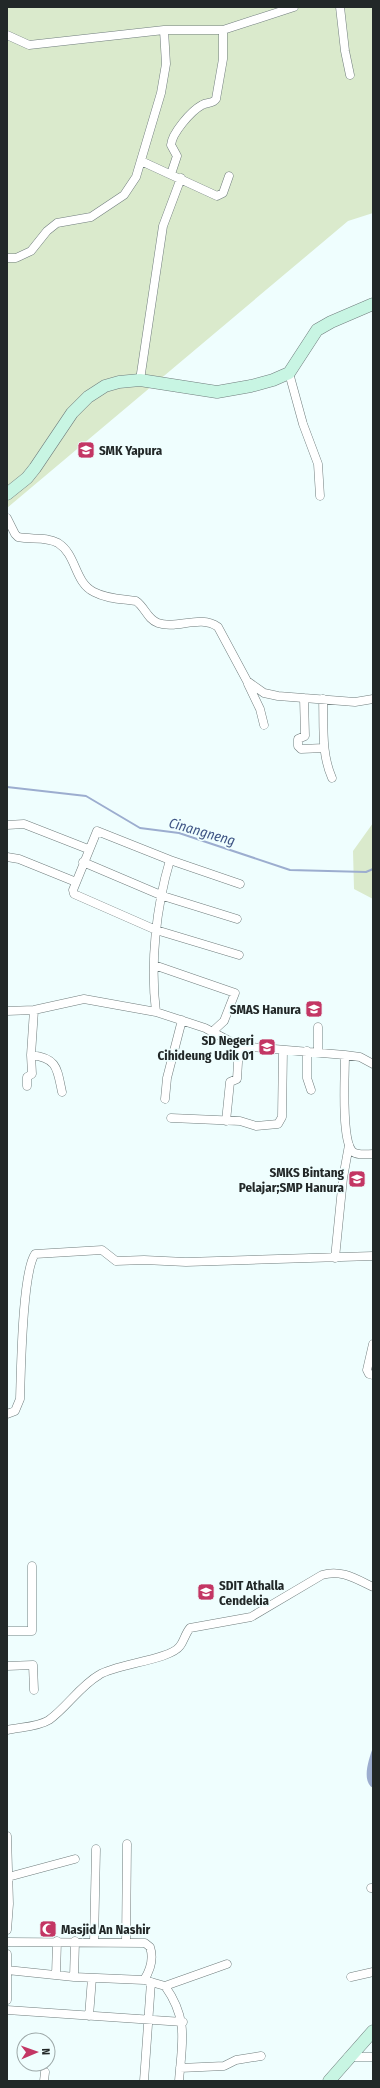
<svg xmlns="http://www.w3.org/2000/svg" width="380" height="2088" viewBox="0 0 380 2088" font-family="'Fira Sans Condensed',sans-serif">
	<style>
		.green { fill: #daeacc }
		.water { fill: #9cadcf }
		.lines { fill: none; stroke-linecap: round; stroke-linejoin: round }
		.stream { stroke: #9cadcf; stroke-width: 2 }
		.street-casing { stroke: #707d7d; stroke-width: 9 }
		.secondary-casing { stroke: #707d7d; stroke-width: 13 }
		.street { stroke: #fff; stroke-width: 8 }
		.secondary { stroke: #c8f5e3; stroke-width: 12 }
		.labels { text-anchor: middle; dominant-baseline: central; stroke-width: 3.5; stroke-linejoin: round; paint-order: stroke }
		.poi-label { font-size: 13px; font-weight: bold; fill: #222828; stroke: #effefe; text-anchor: start }
		.water-label { font-size: 14px; font-style: italic; fill: #3f5585; stroke: #effefe }
	</style>
	<rect width="100%" height="100%" fill="#effefe"/>
	<path class="green" d="M7 7H373V213L348 221 7 508Z
		M373 823V899L354 889 353 851Z"/>
	<path class="water" d="M373 1747V1788C361 1781 369 1759 373 1747Z"/>
	<g class="lines">
		<path class="stream" d="M7 787 86 796 140 828 179 833 290 870 366 872 373 869"/>
		<g class="street-casing">
			<path id="street" d="M340 7 345 51 350 75
				M7 35 29 45 164 30H223L294 7
				M141 161 217 196 223 193 229 176
				M171 174 177 156 171 145C172 133 191 111 202 105 207 102 213 104 216 99L223 59V30
				M7 258H16L31 251 47 231 57 223 91 217 124 195 136 177 161 93 166 64 164 30
				M289 373 303 424 318 464 320 496
				M140 380 163 226 181 178
				M7 518 15 534 18 537C31 540 46 536 58 543 77 555 74 582 94 592 107 599 122 599 136 601 145 607 147 619 158 623 177 630 200 614 218 627L247 681 264 693 278 696 355 702 373 699
				M248 684 260 709 264 725
				M304 698 305 736 298 739V746L301 749 324 748
				M323 699C324 727 321 753 332 778
				M7 825 24 824 88 849
				M7 857 19 859 76 882
				M170 860 97 831 73 890 74 894 156 930 239 955
				M83 862 163 896 237 919
				M154 965 235 993 224 1021 212 1032
				M34 1010 31 1055C58 1058 57 1069 62 1092
				M7 1011 34 1010 84 999 156 1012 205 1028 239 1046 345 1055 360 1057 373 1064
				M156 1012C150 964 156 907 170 860L240 884
				M307 1051V1078L311 1090
				M318 1052V1027
				M345 1055C345 1073 341 1138 352 1151 357 1156 367 1154 373 1154
				M27 1086V1077L32 1074 31 1055
				M165 1099 167 1078 182 1020
				M171 1118 240 1121 256 1126 278 1124 282 1117 283 1050
				M226 1121 230 1082 237 1079 239 1046
				M335 1258 343 1178 349 1145
				M373 1344 367 1370 369 1374 373 1375
				M7 1414 15 1411 20 1399C21 1371 22 1273 35 1254L102 1250 116 1261 144 1260 186 1262 373 1256
				M7 1631H32V1566
				M7 1666 33 1665 34 1690
				M7 1730C20 1727 38 1727 49 1720 67 1707 80 1686 99 1675 116 1664 170 1660 180 1646 184 1641 185 1634 190 1628L251 1617 322 1575C341 1569 356 1579 373 1587
				M7 1836 9 1904 7 1930
				M8 1877 75 1859
				M371 1888H373
				M7 1942 145 1943 150 1947C154 1959 151 1969 144 1980
				M94 1942 96 1849
				M126 1943 127 1844
				M7 1954V2000
				M7 1970 74 1977 144 1980 165 1986C189 2020 182 2042 179 2081
				M56 1975 57 1941
				M74 1977 75 1941
				M351 1977 373 1972
				M165 1986 227 1964
				M7 2010 183 2022
				M89 2016 92 1978
				M348 2057H373
				M180 2068 224 2066 236 2060 261 2056
				M44 2081 45 2072
				M144 2081 151 1982"/>
		</g>
		<g class="secondary-casing">
			<path id="secondary" d="M7 494 27 478 35 468 72 413 88 397 105 386 119 382 140 380 217 392 251 386 273 380 289 373 317 330 331 322 373 304
				M329 2081 373 2031"/>
		</g>
		<use href="#street" class="street"/>
		<use href="#secondary" class="secondary"/>
	</g>
	<defs>
		<g id="school-square" transform="scale(0.9)"><rect x="-9" y="-9" width="18" height="18" rx="4" fill="#c33664" stroke="#effefe"/><path d="M0-5L7-2L0 1L-7-2ZM-4 1L0 2.5L4 1V4Q0 6-4 4Z" fill="#fff"/></g>
		<g id="mosque-square" transform="scale(0.9)"><rect x="-9" y="-9" width="18" height="18" rx="4" fill="#c33664" stroke="#effefe"/><path d="M3.5-4.9A6 6 0 1 0 3.5 4.9A5 5 0 1 1 3.5-4.9Z" fill="#fff"/></g>
	</defs>
	<g fill-rule="evenodd">
		<use href="#school-square" x="86" y="450"/>
		<use href="#school-square" x="314" y="1009"/>
		<use href="#school-square" x="267" y="1047"/>
		<use href="#school-square" x="357" y="1179"/>
		<use href="#school-square" x="206" y="1592"/>
		<use href="#mosque-square" x="48" y="1929"/>
	</g>
	<g class="labels">
		<g class="poi-label">
			<text x="99" y="450">SMK Yapura</text>
			<text x="301" y="1009" text-anchor="end">SMAS Hanura</text>
			<text x="254" y="1040" text-anchor="end">SD Negeri<tspan x="254" dy="15">Cihideung Udik 01</tspan></text>
			<text x="344" y="1172" text-anchor="end">SMKS Bintang<tspan x="344" dy="15">Pelajar;SMP Hanura</tspan></text>
			<text x="219" y="1585">SDIT Athalla<tspan x="219" dy="15">Cendekia</tspan></text>
			<text x="61" y="1929">Masjid An Nashir</text>
		</g>
		<g class="water-label">
			<text transform="translate(202 832) rotate(16)">Cinangneng</text>
		</g>
	</g>
	<rect width="380" height="2088" fill="none" stroke="#222828" stroke-width="16"/>
	<g transform="translate(36 2052) rotate(88)"><circle r="19" fill="#effefe" stroke="#9da8a8"/>
	<path d="M0-3L7 15L0 10L-7 15Z" fill="#c33664"/>
	<text y="-6" font-size="11" font-weight="bold" text-anchor="middle" fill="#222828">N</text>
	</g>
</svg>
